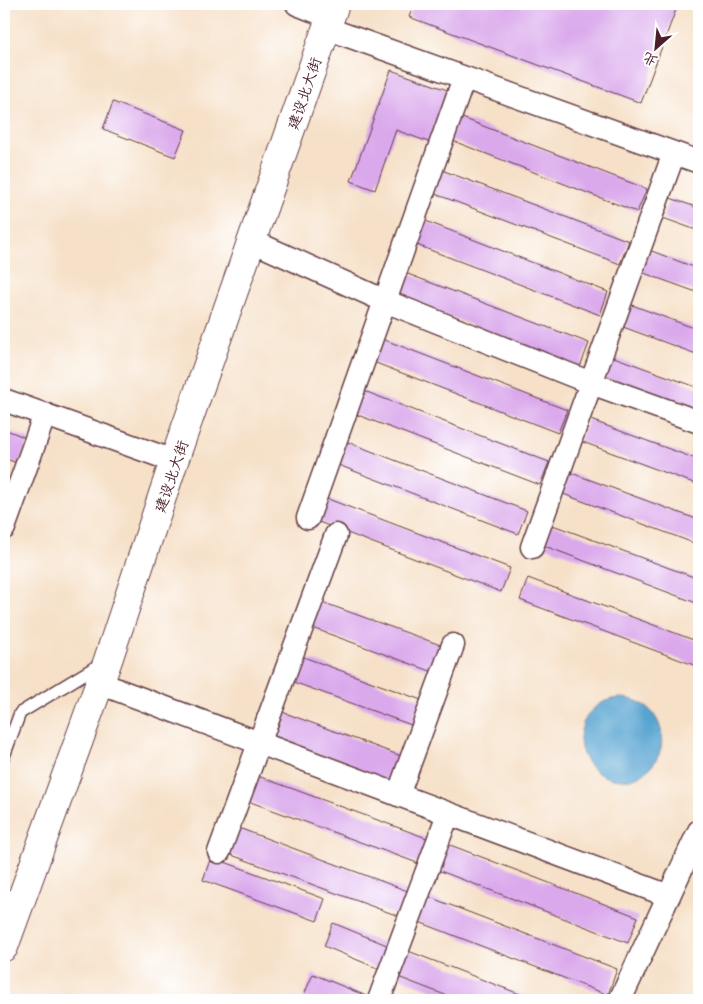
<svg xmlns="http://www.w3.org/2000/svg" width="703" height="1004" viewBox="0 0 703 1004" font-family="'Playpen Sans','LXGW WenKai TC',sans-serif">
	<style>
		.water { fill: #59a4d1; stroke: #52627e }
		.building { fill: #daa9ec }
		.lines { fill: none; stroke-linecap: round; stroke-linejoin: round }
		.service-casing { stroke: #643c42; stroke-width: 14 }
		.minor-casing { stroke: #643c42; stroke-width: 25 }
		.secondary-casing { stroke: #643c42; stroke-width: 30 }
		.service { stroke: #fff; stroke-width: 11 }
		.minor { stroke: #fff; stroke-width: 22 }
		.secondary { stroke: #fff; stroke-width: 28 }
		.labels { text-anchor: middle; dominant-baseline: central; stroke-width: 4.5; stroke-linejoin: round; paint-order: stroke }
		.street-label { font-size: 15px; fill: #4a1f2b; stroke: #fff }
	</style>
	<rect width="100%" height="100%" fill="#fff"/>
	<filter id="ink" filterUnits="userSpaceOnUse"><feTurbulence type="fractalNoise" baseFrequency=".02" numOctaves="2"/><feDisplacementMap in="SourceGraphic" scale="10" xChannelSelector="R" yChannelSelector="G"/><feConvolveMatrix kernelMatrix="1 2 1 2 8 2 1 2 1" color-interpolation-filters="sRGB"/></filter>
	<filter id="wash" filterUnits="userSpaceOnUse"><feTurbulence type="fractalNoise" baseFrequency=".0096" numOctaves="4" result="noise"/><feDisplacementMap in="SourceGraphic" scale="20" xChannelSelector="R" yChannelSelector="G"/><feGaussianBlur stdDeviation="1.12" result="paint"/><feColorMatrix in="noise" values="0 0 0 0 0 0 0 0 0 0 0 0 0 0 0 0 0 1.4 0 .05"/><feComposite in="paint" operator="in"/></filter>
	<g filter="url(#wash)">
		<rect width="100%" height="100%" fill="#f6e0c7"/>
		<path class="water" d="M580 739a41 41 0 1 1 82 0a41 41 0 1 1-82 0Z"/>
		<g id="blocks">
			<path class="building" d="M414 4H678L641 103 409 17Z
				M391 70 450 91 431 143 396 130 375 190 351 181Z
				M113 102 186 130 175 157 103 129Z
				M457 116 647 189 637 212 448 139Z
				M439 169 629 241 620 264 430 192Z
				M670 198 699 208V231L663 218Z
				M418 218 608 292 600 315 409 242Z
				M649 250 699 269V293L641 272Z
				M400 271 589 343 580 367 391 294Z
				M632 305 699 330V355L623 327Z
				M377 337 567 410 558 433 368 360Z
				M611 356 699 388V413L603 378Z
				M359 389 549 462 540 485 350 412Z
				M588 419 699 460V485L580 441Z
				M4 429 29 439 19 464 4 458Z
				M337 438 527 511 518 534 328 461Z
				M566 471 699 520V545L558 492Z
				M320 496 510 568 501 592 311 519Z
				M550 524 699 579V604L542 545Z
				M528 578 699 642V667L520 600Z
				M319 601 446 647 436 673 310 627Z
				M298 655 424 701 414 726 288 680Z
				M277 710 401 756 391 782 267 736Z
				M255 775 432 840 423 865 245 800Z
				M236 827 413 893 404 918 226 853Z
				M445 843 638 917 628 943 435 869Z
				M211 857 325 899 317 921 203 880Z
				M424 895 617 969 608 995 414 920Z
				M333 923 394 948 384 971 324 946Z
				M403 949 535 1000H458L393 975Z
				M313 974 376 1000H312L303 997Z"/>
		</g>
	</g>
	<g filter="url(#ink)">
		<use href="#blocks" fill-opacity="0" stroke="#643c42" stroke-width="1"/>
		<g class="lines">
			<g class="service-casing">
				<path id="service" d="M4 756 20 713 102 663"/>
			</g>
			<g class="minor-casing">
				<path id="minor" d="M297 4 330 17
					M326 28 699 162
					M252 241 385 301 591 383 699 422
					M4 400 174 461
					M308 518 464 78
					M4 528 45 414
					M532 547 674 153
					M99 683 669 896
					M398 795 453 645
					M219 852 336 535
					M379 1000 448 814
					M620 1000 699 831"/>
			</g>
			<g class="secondary-casing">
				<path id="secondary" d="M4 947 108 660 174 461 335 4"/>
			</g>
			<use href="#service" class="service"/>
			<use href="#minor" class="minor"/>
			<use href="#secondary" class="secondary"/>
		</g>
	</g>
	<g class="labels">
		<g class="street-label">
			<text transform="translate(303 93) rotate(-71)">建设北大街</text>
			<text transform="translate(170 476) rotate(-71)">建设北大街</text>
		</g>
	</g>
	<rect width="703" height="1004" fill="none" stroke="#fff" stroke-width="20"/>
	<g transform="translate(656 48) rotate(207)" stroke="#ffffff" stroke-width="4" paint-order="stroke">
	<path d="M0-4L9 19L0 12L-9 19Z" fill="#4a1f2b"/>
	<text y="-8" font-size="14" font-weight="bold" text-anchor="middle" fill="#4a1f2b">北</text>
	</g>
</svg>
